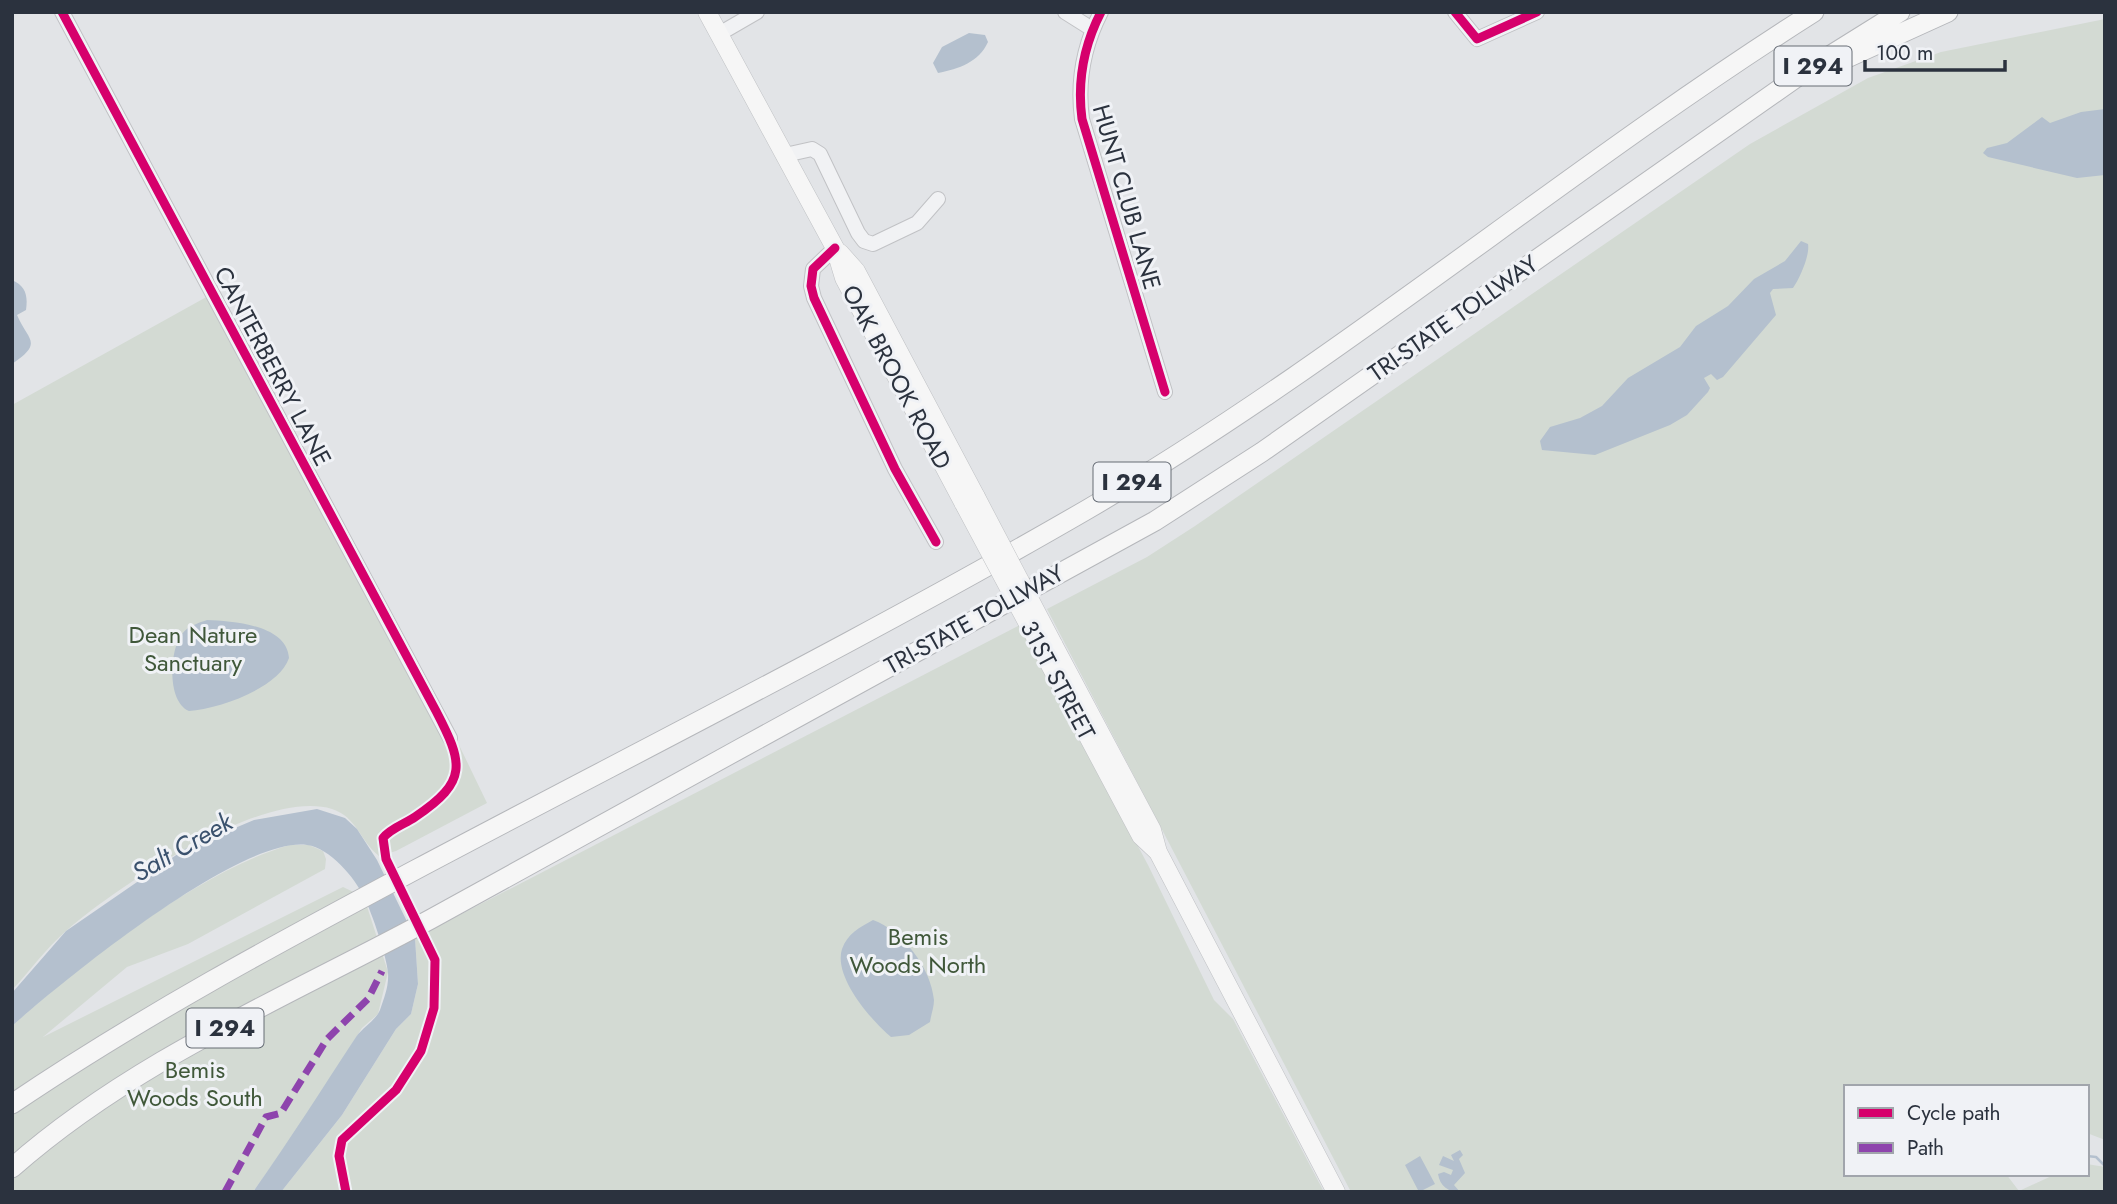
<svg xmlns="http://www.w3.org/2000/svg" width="2117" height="1204" viewBox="0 0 2117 1204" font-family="Jost,sans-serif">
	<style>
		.green { fill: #d3dad3 }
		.water { fill: #b4c0ce }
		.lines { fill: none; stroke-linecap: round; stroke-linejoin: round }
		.stream { stroke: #b4c0ce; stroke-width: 2.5 }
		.minor-casing { stroke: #c1c2c5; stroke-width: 16 }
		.major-casing { stroke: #bfc1c4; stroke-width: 19 }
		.highway-casing { stroke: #b5b7bb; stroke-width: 21 }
		.minor { stroke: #f1f2f4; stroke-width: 14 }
		.major { stroke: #f6f6f6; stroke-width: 18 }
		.highway { stroke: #f6f6f6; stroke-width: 19 }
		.major-bridge-casing { stroke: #bfc1c4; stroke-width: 19; stroke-linecap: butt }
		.major-bridge { stroke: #f6f6f6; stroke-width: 18 }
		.quiet { stroke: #8e44ad; stroke-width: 7; stroke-dasharray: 14 7; stroke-linecap: butt }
		.cycleway-casing { stroke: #f0f2f6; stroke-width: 13 }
		.cycleway { stroke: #d6006c; stroke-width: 9 }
		.labels { text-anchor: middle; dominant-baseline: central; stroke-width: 6; stroke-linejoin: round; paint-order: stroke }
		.shield { fill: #f0f2f6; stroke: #666c75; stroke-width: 2 }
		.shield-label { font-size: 23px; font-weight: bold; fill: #2b323e }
		.street-label { font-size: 24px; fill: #2b323e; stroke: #f0f2f6 }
		.park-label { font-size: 24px; fill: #40583a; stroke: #f0f2f6 }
		.water-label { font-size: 26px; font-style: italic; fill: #3a516d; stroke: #f0f2f6 }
	</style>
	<rect width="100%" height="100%" fill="#e2e4e7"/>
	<path class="green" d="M2105 19V1140L2087 1133V1087H1846V1174H2006L2019 1191 2056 1174H2087V1164L2105 1167V1192H1351L1047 609 1147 557 1195 526 1750 144 1868 78 1941 52Z
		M210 295 449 747 459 745 487 803 396 851 379 856C360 841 357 817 332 809 262 788 117 887 66 931 46 948 30 971 12 990V405Z
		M1020 625 1148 865 1214 1000 1233 1019 1324 1192H281L342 1115 396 1029 411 1014 418 984 415 938Z
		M290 845H309L323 851 326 859 325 869 188 944 127 967 43 1037 343 887 364 897 388 972 378 1014 362 1028 308 1114 253 1192H12V1026C82 963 200 870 290 845Z"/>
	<path class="water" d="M969 33 985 35 988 42C979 62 959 69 938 73L933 63 942 47Z
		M2105 109V175L2077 178 1988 157 1983 153 1987 148 2007 143 2042 117 2050 123 2081 112Z
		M1801 241 1808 244C1810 255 1800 278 1793 288L1773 289 1770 293 1776 315 1723 377 1717 380 1711 374 1704 378 1710 388 1708 392 1687 415 1670 425 1595 455 1542 450 1540 441 1550 427 1580 418 1602 406 1628 378 1680 347 1696 326 1728 306 1754 279 1785 261Z
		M12 280C26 286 28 296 26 310L17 315C28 341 44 342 12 364Z
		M207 620C233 621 287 625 289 658 279 688 219 709 189 711 167 702 169 651 182 634 188 626 198 623 207 620Z
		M317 809 345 818 357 829 377 860 415 938 418 984 411 1014 396 1029 342 1115 281 1192H253C289 1141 322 1089 356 1037 363 1027 376 1020 380 1010 384 998 389 986 388 973 387 957 372 913 364 897 355 878 330 848 307 845 240 836 64 980 12 1026V993L66 931 185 849 254 820Z
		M873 920C903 931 931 968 934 1000 934 1007 931 1015 930 1022L909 1035 891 1037C872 1021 833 977 842 949 847 934 860 927 873 920Z
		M1460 1150 1463 1155 1459 1159 1465 1173 1454 1185 1460 1192C1448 1192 1440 1186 1438 1174L1444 1172 1451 1175 1453 1170 1439 1165 1443 1156 1454 1161 1451 1155Z
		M1420 1156 1435 1184 1419 1192 1405 1165Z"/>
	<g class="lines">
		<path class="stream" d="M2087 1156 2096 1157 2105 1166"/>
		<g class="minor-casing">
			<path id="minor" d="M62 12 450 738
				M1065 12 1092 29
				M1101 12C1083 47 1077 81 1082 119L1165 392
				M1455 12 1477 39 1537 12
				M719 34 757 12
				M785 155 812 149 820 154 858 233 864 241 873 244 917 223 938 199
				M835 248 813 269 811 286 814 298 895 469 936 542"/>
		</g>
		<g class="major-casing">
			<path id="major" d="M707 12 835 248 844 278 964 504
				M840 253 856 271 976 497
				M1053 644 1152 830 1158 852 1336 1192
				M1042 650 1141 836 1158 852"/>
		</g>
		<g class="highway-casing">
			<path id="highway" d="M1849 57 1948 12
				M12 1104C142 1016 278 943 415 870 639 751 869 636 1088 509 1341 361 1566 169 1814 12
				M12 1168C134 1060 289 996 431 919 673 787 912 652 1155 521L1262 452 1807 70 1900 12"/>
		</g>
		<use href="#minor" class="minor"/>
		<use href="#major" class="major"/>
		<use href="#highway" class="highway"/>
		<g class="major-bridge-casing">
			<path id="major-bridge" d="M976 497 1053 644
				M964 504 1042 650"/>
		</g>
		<use href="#major-bridge" class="major-bridge"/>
		<path class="quiet" d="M225 1192 266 1117 281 1113 327 1039 368 999 382 971"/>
		<g class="cycleway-casing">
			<path id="cycleway" d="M62 12 436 711C463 763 469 781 415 817 405 824 391 828 383 838L386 859 435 960 434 1008 421 1051 396 1090 342 1140 339 1156 346 1192
				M1101 12C1083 47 1077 81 1082 119L1165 392
				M1455 12 1477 39 1537 12
				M835 248 813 269 811 286 814 298 895 469 936 542"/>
		</g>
		<use href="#cycleway" class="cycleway"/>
	</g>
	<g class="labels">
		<g class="shield">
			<rect x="1774.5" y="46.5" width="77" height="39" rx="5"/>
			<rect x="1093.5" y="462.5" width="77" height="39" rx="5"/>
			<rect x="186.5" y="1008.5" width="77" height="39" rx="5"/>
		</g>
		<g class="shield-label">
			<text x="1813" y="66">I 294</text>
			<text x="1132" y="482">I 294</text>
			<text x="225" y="1028">I 294</text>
		</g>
		<g class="street-label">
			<text transform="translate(1127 197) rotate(74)">HUNT CLUB LANE</text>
			<text transform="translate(1453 318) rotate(-35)">TRI-STATE TOLLWAY</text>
			<text transform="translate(273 366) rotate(62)">CANTERBERRY LANE</text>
			<text transform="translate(897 377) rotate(62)">OAK BROOK ROAD</text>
			<text transform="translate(974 619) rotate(-29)">TRI-STATE TOLLWAY</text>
			<text transform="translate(1058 680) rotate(62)">31ST STREET</text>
		</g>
		<g class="park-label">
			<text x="193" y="634">Dean Nature<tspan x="193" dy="28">Sanctuary</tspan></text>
			<text x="918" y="936">Bemis<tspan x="918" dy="28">Woods North</tspan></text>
			<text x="195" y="1069">Bemis<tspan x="195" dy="28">Woods South</tspan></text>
		</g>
		<g class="water-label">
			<text transform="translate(182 847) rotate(-30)">Salt Creek</text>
		</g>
	</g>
	<rect width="2117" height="1204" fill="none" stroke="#2b323e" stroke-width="28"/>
	<rect x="1844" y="1085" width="245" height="91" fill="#f0f2f6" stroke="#a1a5ac" stroke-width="2"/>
	<rect x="1858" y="1108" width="35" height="10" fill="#d6006c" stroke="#a1a5ac" stroke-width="2"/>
	<text x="1907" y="1120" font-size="21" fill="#2b323e">Cycle path</text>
	<rect x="1858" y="1143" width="35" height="10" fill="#8e44ad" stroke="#a1a5ac" stroke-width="2"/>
	<text x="1907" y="1155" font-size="21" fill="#2b323e">Path</text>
	<path d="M1865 60v10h140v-10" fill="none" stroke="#2b323e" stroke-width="3.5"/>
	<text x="1876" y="60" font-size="21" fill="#2b323e" stroke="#f0f2f6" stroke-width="5" paint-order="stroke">100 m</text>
</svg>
